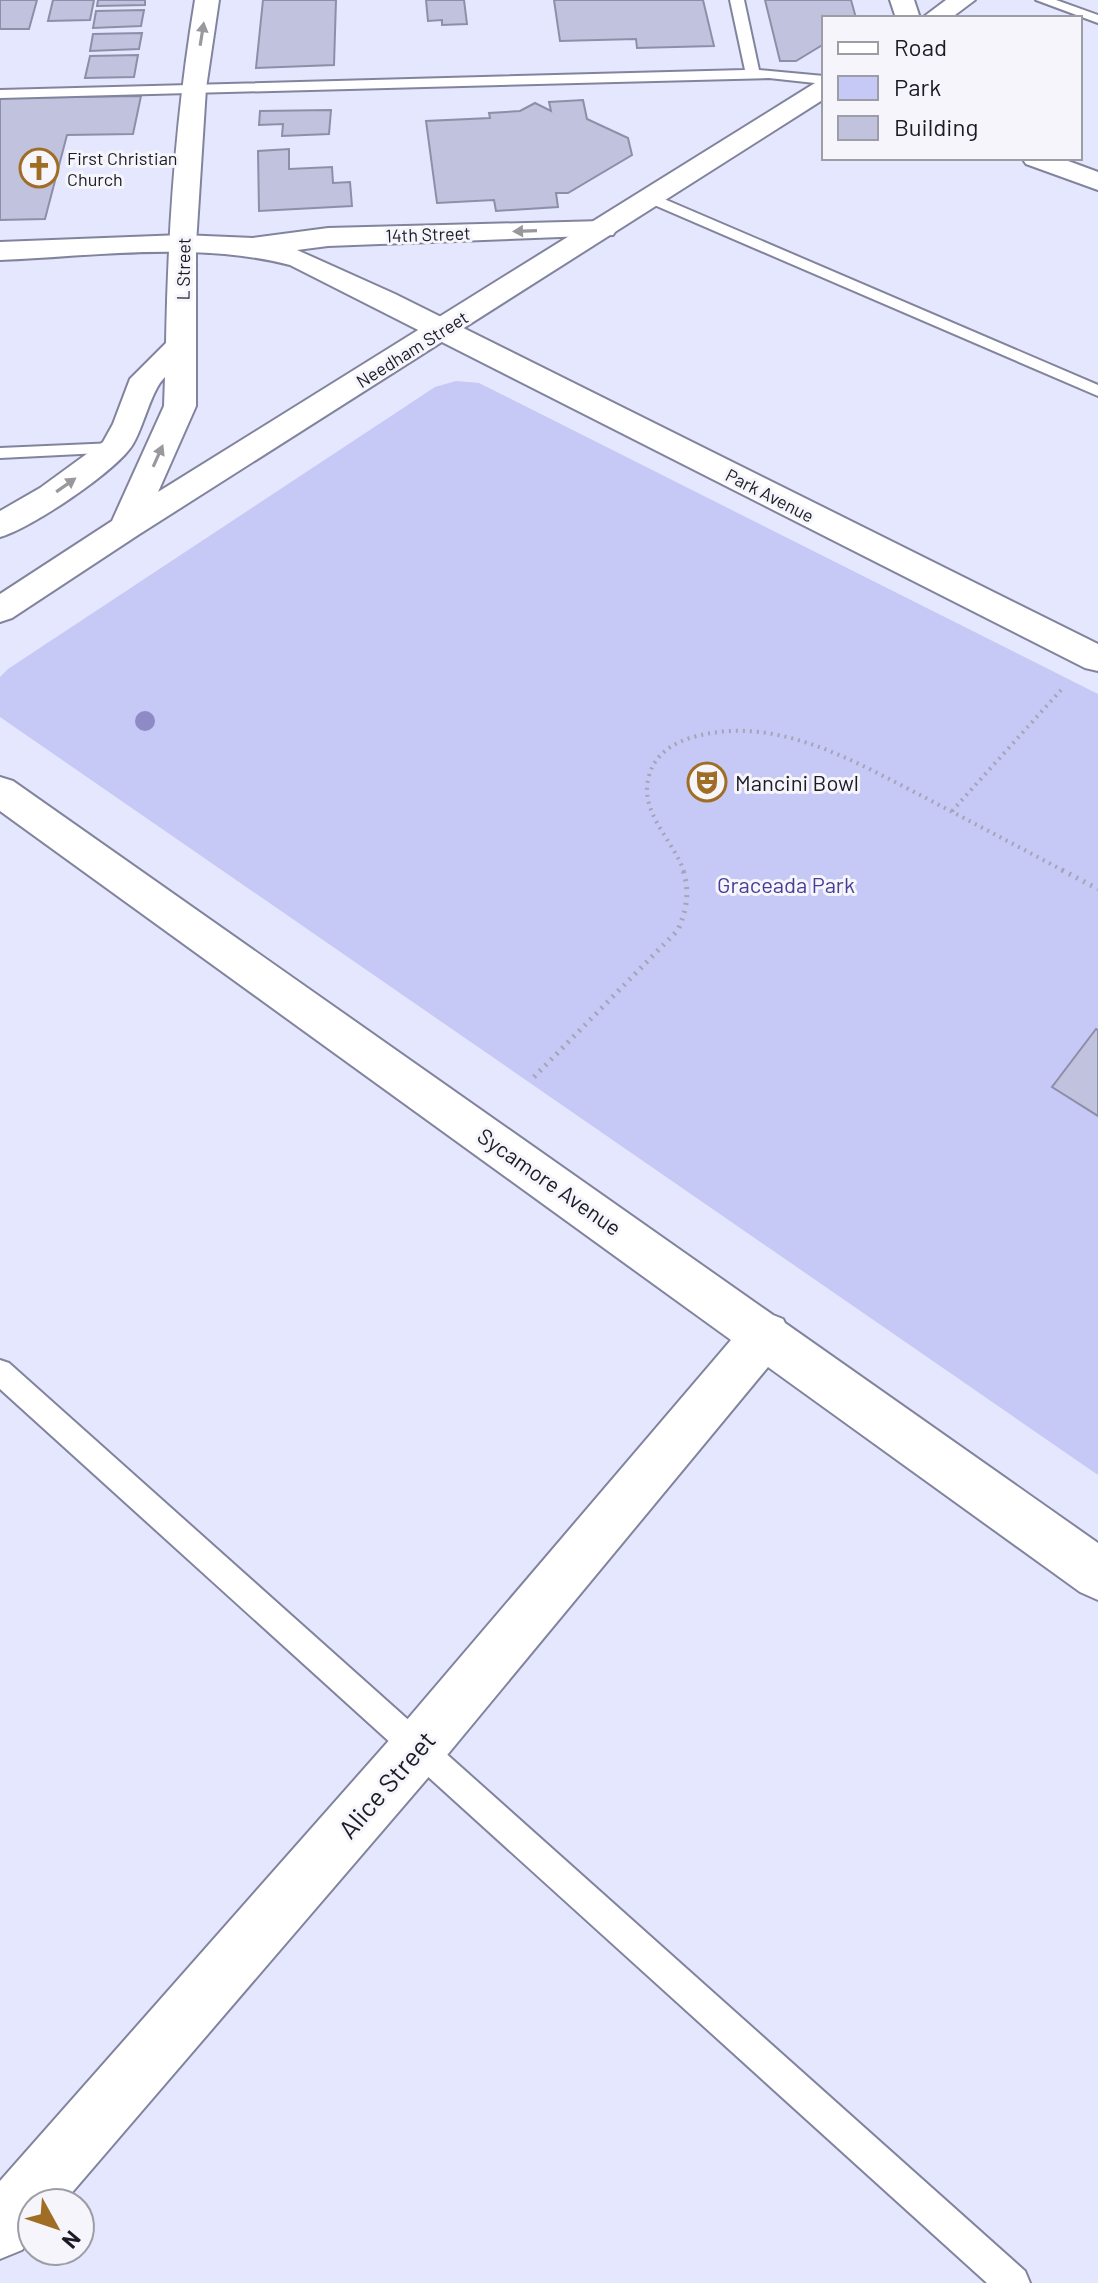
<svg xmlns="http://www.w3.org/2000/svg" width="1098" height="2283" viewBox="0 0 1098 2283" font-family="Barlow,sans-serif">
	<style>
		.green { fill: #c6c8f5 }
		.building { fill: #c0c2de; stroke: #8d8fa9; stroke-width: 2 }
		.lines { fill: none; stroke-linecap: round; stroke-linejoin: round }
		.service-casing { stroke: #82849e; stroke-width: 4 }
		.minor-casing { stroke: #82849e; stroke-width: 4 }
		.primary-casing { stroke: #82849e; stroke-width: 4 }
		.path-far1 { stroke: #a3a5b8; stroke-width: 4; stroke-dasharray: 2 5; stroke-linecap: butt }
		.path { stroke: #a3a5b8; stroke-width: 5; stroke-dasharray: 2 6; stroke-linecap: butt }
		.service { fill: #fff; fill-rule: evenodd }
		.minor { fill: #fff; fill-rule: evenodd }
		.primary { fill: #fff; fill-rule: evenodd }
		.tree { fill: #8d8ac5 }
		.oneway { fill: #98989d }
		.labels { text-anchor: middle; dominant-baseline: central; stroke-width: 6; stroke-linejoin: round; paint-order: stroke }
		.far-poi-label { font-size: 18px; fill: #1a1b25; stroke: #f5f5fb; text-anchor: start }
		.far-street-label { font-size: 18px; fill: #1a1b25; stroke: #f5f5fb }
		.poi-label { font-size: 22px; fill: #1a1b25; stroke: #f5f5fb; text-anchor: start }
		.park-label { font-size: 22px; fill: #453e96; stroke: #f5f5fb }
		.street-label { font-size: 22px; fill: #1a1b25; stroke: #f5f5fb }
		.near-street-label { font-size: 26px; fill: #1a1b25; stroke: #f5f5fb }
	</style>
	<rect width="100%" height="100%" fill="#e5e7fe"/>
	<path class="green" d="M456 381 479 383 1098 694V1475L0 717V677L8 669 435 387Z"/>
	<path class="building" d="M0 0H37L29 29H0Z
		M53 0H94L90 20 48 21Z
		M98 0H145V5L97 6Z
		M263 0H336L334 65 256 68Z
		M426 0H464L467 24 442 25V20L428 21Z
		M554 0H703L714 46 637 48 636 39 560 41Z
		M765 0H851L856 18H824V44L796 61H780Z
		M144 10 141 26 93 28 96 11Z
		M142 33 139 49 90 51 93 34Z
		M138 55 134 77 85 78 90 56Z
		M141 96 133 134 67 135 45 219 0 220V98Z
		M583 100 587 119 628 138 632 155 568 193H556L558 207 496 211 494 200 437 203 426 121 490 118 489 113 520 111 535 103 551 111 549 102Z
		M331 110 329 134 282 136 283 124 259 125 260 111Z
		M289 149V169L332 167 333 183 350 182 352 206 259 211 258 151Z
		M1096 1029 1098 1030V1116L1052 1087Z"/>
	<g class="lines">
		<g class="service-casing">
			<path id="service" d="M730 0H744L759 70 824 76V84L769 78 0 98V90L745 70Z
				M1036 0H1056L1098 15V23Z
				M650 193 1098 385V396L645 201V195Z
				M115 443 121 444 124 448 121 452 0 458V448Z
				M0 1360 9 1363 1025 2271 1030 2283H987L0 1389Z"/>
		</g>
		<g class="minor-casing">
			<path id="minor" d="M890 0H914L920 18H896Z
				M1022 158H1060L1098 172V190L1026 164Z
				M603 221 613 223 617 229 613 235 328 246 297 250 395 294 1098 644V671L1085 668 290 265C197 241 95 256 0 260V242L182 235 253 238 328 228Z
				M0 777 13 781 773 1315 783 1319 785 1323 1098 1543V1600L1080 1592 768 1367 438 1766 63 2203H32V2239L22 2250 0 2259V2181L400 1728 731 1340 0 811Z"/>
		</g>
		<g class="primary-casing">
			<path id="primary" d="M195 0H219L206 88 196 244V406L158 492 815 83 824 80V99L138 535 12 618 0 622V594L112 521 164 406 165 377C151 390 144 426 133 444 118 470 30 529 0 537V511L40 488 103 442 113 424 130 379 166 343C168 227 176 114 195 0Z
				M946 0H975L951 18H922Z"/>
		</g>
		<path class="path-far1" d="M952 811 1061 690
			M684 872C675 844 647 820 647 789 648 762 665 746 690 738 774 712 855 762 926 798 973 823 1019 847 1066 872"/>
		<path class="path" d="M1062 870 1098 889
			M534 1077 678 930C687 908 690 893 683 870"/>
		<use href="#service" class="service"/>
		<use href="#minor" class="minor"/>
		<use href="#primary" class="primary"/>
	</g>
	<circle class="tree" cx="145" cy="721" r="10"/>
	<defs><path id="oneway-solid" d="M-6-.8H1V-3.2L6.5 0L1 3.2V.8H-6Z" transform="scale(2)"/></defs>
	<g class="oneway">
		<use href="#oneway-solid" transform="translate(202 34) rotate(-81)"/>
		<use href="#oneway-solid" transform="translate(525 231) rotate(178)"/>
		<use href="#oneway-solid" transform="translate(158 456) rotate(-66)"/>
		<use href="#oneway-solid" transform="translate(66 485) rotate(-35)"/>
	</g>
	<defs>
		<g id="church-ring" transform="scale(2)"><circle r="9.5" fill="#f5f5fb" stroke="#a06d24" stroke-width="1.5"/><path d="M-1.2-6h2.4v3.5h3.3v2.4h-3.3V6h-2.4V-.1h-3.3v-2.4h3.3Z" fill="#a06d24"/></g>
		<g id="theatre-ring" transform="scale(2)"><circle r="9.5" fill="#f5f5fb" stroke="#a06d24" stroke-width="1.5"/><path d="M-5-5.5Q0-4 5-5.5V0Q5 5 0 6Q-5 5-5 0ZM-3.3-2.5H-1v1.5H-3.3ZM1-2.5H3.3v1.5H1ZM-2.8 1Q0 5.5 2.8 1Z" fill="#a06d24"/></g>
	</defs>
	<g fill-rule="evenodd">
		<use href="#church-ring" x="39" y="168"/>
		<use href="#theatre-ring" x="707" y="782"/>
	</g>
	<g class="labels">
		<g class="far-poi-label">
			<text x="67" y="158">First Christian<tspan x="67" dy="21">Church</tspan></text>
		</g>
		<g class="far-street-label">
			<text transform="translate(428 234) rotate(-2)">14th Street</text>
			<text transform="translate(183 269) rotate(-89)">L Street</text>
			<text transform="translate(412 349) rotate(-32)">Needham Street</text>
			<text transform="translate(770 495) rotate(27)">Park Avenue</text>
		</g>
		<g class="poi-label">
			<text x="735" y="782">Mancini Bowl</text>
		</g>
		<g class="park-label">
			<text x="786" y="884">Graceada Park</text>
		</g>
		<g class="street-label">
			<text transform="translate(550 1181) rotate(35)">Sycamore Avenue</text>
		</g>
		<g class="near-street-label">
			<text transform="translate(386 1784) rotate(-49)">Alice Street</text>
		</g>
	</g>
	<rect x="822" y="16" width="260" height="144" fill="#f5f5fb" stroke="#9d9ea5" stroke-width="2"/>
	<rect x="838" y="42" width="40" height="12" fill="#ffffff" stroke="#9d9ea5" stroke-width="2"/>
	<text x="894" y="56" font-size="24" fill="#1a1b25">Road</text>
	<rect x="838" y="76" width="40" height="24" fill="#c6c8f5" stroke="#9d9ea5" stroke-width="2"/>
	<text x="894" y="96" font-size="24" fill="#1a1b25">Park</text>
	<rect x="838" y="116" width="40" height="24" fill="#c0c2de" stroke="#9d9ea5" stroke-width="2"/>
	<text x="894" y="136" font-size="24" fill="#1a1b25">Building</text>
	<g transform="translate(56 2227) rotate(130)"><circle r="38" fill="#f5f5fb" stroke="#9d9ea5" stroke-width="2"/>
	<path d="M0-6L14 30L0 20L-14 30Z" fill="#a06d24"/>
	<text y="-12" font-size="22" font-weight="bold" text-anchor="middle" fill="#1a1b25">N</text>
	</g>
</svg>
